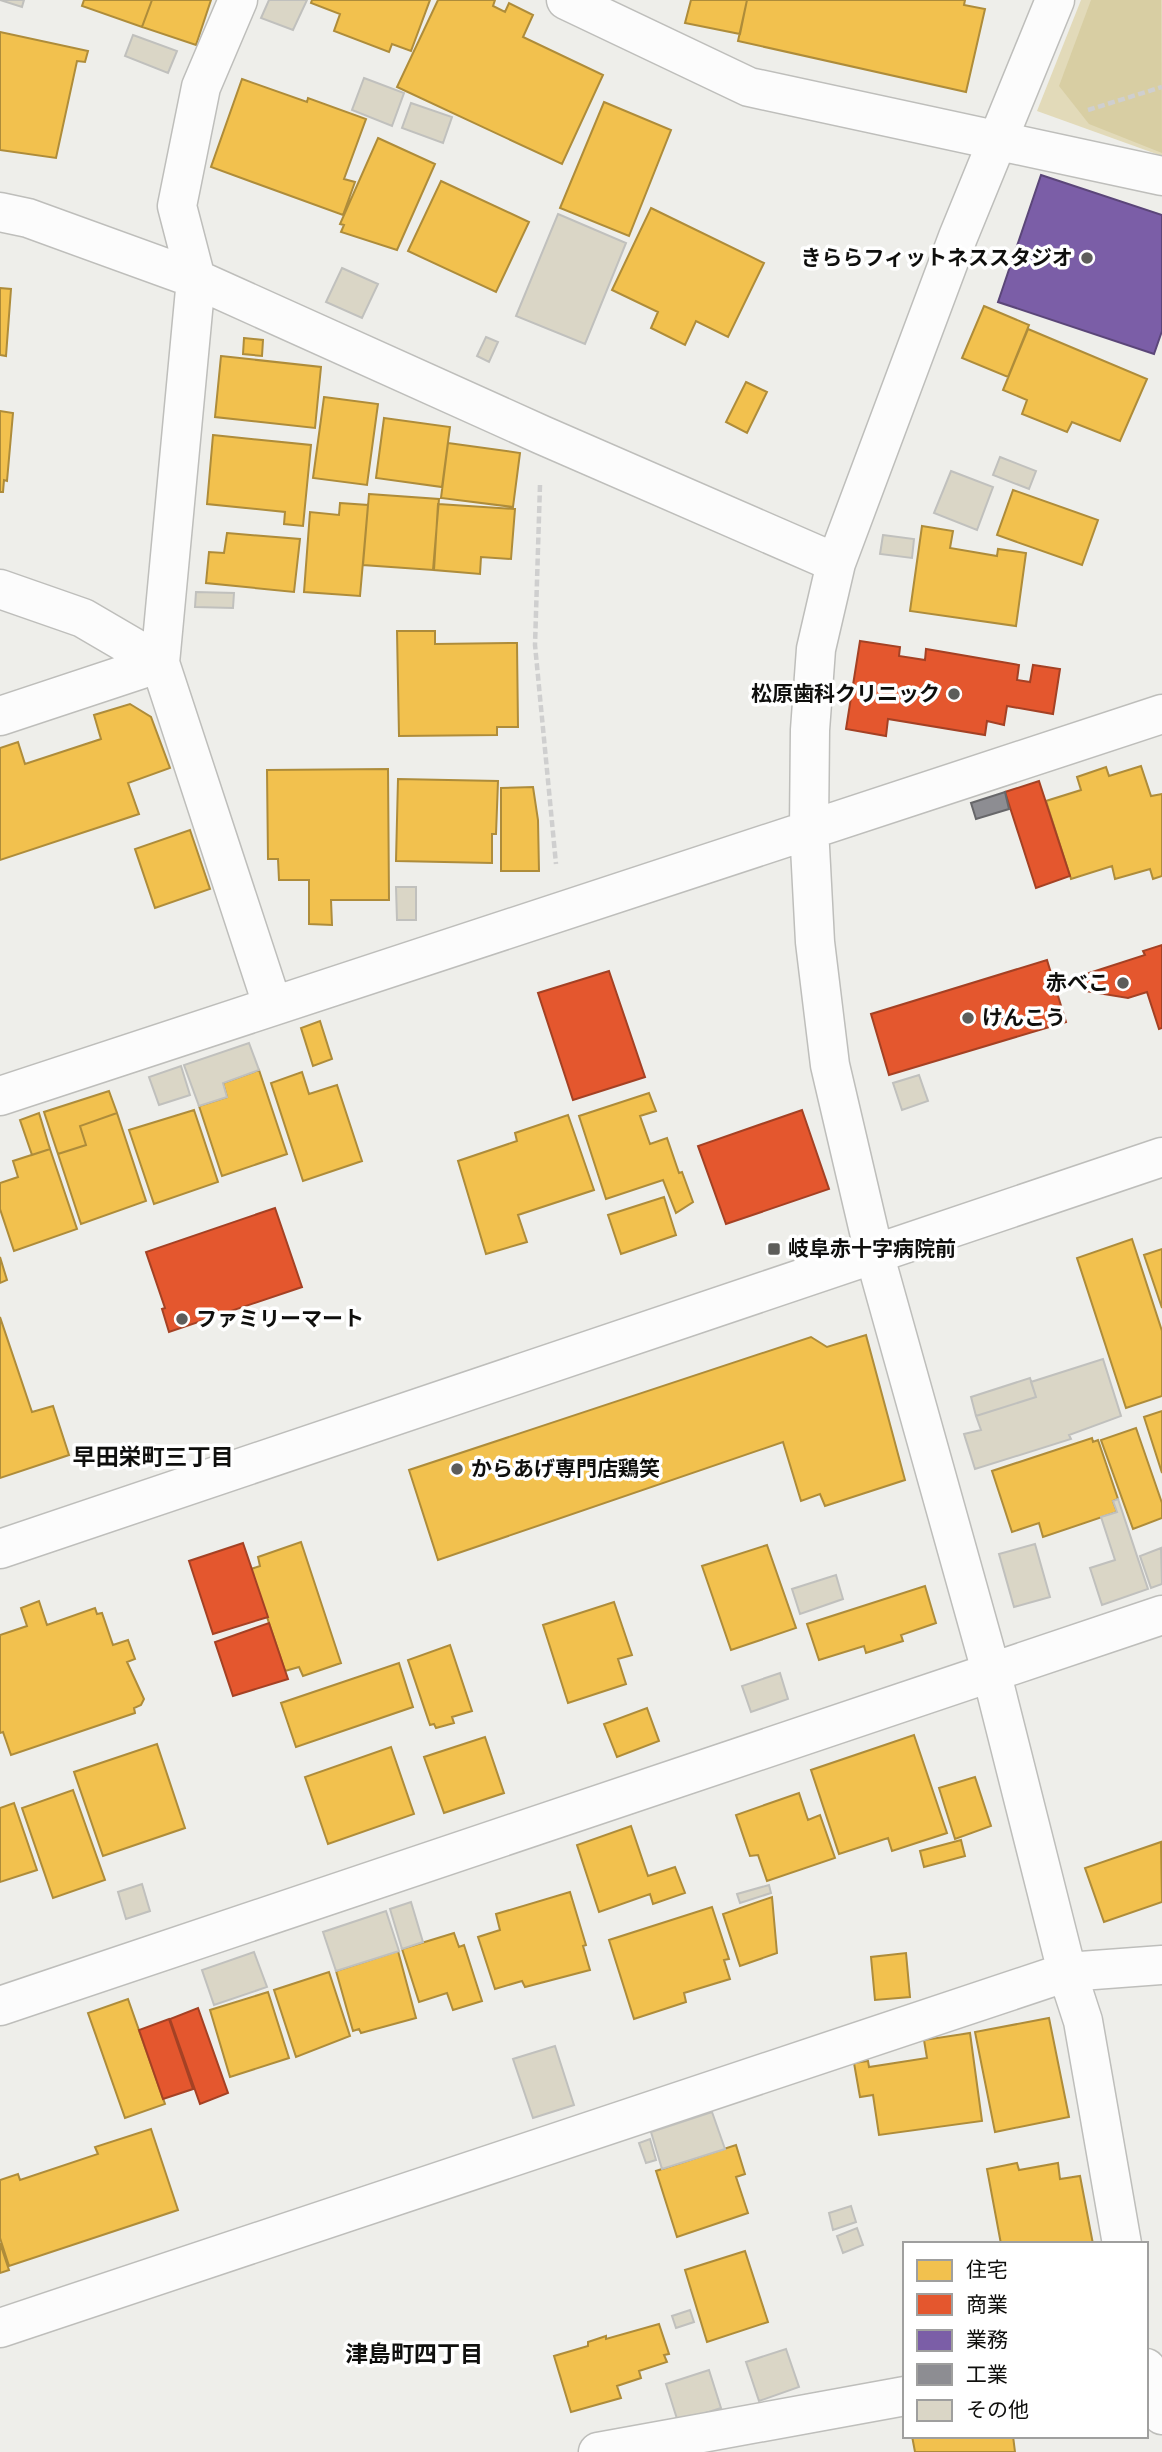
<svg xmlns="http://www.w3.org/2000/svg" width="1162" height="2452" viewBox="0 0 1162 2452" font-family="Jost,'Noto Sans JP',sans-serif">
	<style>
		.green { fill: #e2dab9 }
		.forest { fill: #d8cea3 }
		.homes { fill: #f2c14e; stroke: #ae8c3a; stroke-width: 2 }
		.shops { fill: #e4572e; stroke: #a44124; stroke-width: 2 }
		.offices { fill: #7b5ea7; stroke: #5b4679; stroke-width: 2 }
		.industry { fill: #8d8d92; stroke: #67676a; stroke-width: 2 }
		.building { fill: #dad6c6; stroke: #c0c0bd; stroke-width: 2 }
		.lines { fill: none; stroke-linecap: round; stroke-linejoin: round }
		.minor-casing { stroke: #bebebb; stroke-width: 41 }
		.tertiary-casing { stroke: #bebebb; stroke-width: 41 }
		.path { stroke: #cfcfcf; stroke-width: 4.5; stroke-dasharray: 7 3.5; stroke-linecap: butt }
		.minor { stroke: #fcfcfc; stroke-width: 38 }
		.tertiary { stroke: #fcfcfc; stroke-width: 38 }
		.poi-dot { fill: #5d5d5a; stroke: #fff; stroke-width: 2.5 }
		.labels { text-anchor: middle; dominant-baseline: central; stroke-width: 7; stroke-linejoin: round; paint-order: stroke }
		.poi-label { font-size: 21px; font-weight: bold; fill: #0f0f0d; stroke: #fff; text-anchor: start }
		.neighbourhood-label { font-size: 23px; font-weight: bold; fill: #0f0f0d; stroke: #fff }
	</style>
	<rect width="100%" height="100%" fill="#eeeeea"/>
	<path class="green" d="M1081 0H1162V156L1037 111Z"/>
	<path class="forest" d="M1091 0H1161L1162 153 1089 124 1059 86Z"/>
	<path class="homes" d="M84 0H152L142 27 82 6Z
		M152 0H211L196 45 142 27Z
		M312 0H430L411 51 392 44 389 52 334 31 340 14 311 3Z
		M438 0H495L493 6 505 12 509 3 533 15 523 37 603 75 562 164 397 87Z
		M691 0H747L740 34 685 23Z
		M747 0H965L964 5 985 9 966 92 738 41Z
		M0 32 88 51 85 62 77 61 56 158 0 150Z
		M242 79 307 102 308 98 366 119 344 179 355 182 343 215 211 167Z
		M604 102 671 130 629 236 560 208Z
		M378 138 435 164 397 250 341 232 344 225 340 224Z
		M441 181 529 222 496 292 408 251Z
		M651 208 764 263 728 337 696 321 685 345 651 328 658 312 612 290Z
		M0 288 11 289 6 356 0 355Z
		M984 306 1029 325 1008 377 962 358Z
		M1028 329 1147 379 1120 441 1072 422 1067 432 1022 414 1027 400 1003 390Z
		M244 338 263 340 262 356 243 354Z
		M221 356 321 367 315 428 215 417Z
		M746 382 767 392 747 433 726 422Z
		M324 397 378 404 367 485 313 478Z
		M0 411 13 413 7 481 4 480 3 492H0Z
		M384 418 450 427 442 487 376 478Z
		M213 435 311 445 303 526 284 524 285 512 207 504Z
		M448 443 520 453 513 507 441 498Z
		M1013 490 1098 520 1082 565 997 535Z
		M369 494 439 499 433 570 363 565Z
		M340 503 368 505 360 596 304 592 310 512 339 515Z
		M438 504 515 509 511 559 481 557 480 574 434 570Z
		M922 526 953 531 950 548 997 556 998 549 1026 553 1016 626 910 611Z
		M227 533 300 539 294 592 206 583 209 552 224 553Z
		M397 631H435V644L517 643 518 727H497V735L399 736Z
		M130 704 151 717 170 768 128 783 139 814 0 860V748L18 742 25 764 101 739 94 715Z
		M1141 766 1151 796 1162 794V876L1153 879 1150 869 1115 879 1112 866 1071 879 1046 801 1081 790 1077 777 1106 767 1109 776Z
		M388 769 389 900H331L332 925 309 924V880H279L278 859H268L267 770Z
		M398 779 498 781 496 834H492V863L396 861Z
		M533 787 538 820 539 871H501V788Z
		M190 830 210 889 155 908 135 849Z
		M320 1021 332 1059 313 1066 301 1028Z
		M259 1070 287 1154 222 1176 199 1106 227 1097 223 1083Z
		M302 1072 309 1094 337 1085 362 1161 303 1181 271 1083Z
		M109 1091 117 1113 80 1126 86 1145 58 1154 44 1112Z
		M649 1093 656 1111 640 1116 650 1144 667 1138 679 1173 682 1172 693 1202 676 1213 663 1180 606 1199 579 1116Z
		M194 1110 218 1182 154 1204 129 1130Z
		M39 1113 50 1149 32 1155 20 1120Z
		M117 1113 146 1201 81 1224 58 1154 86 1145 80 1126Z
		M568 1115 594 1190 518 1215 527 1242 486 1254 458 1161 517 1141 515 1133Z
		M50 1149 77 1229 14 1251 0 1209V1183L18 1177 13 1161Z
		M664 1197 676 1235 621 1254 608 1215Z
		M1132 1239 1162 1331V1396L1126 1408 1077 1258Z
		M1162 1249V1308L1144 1255Z
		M0 1257 7 1280 0 1283Z
		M0 1317 32 1412 53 1406 69 1455 0 1478Z
		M866 1335 905 1480 825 1506 820 1494 801 1501 783 1442 438 1560 409 1470 811 1337 827 1347Z
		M1162 1411V1473L1144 1417Z
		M1136 1428 1162 1503V1518L1133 1529 1101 1440Z
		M1092 1438 1093 1442 1098 1440 1118 1499 1113 1501 1117 1512 1043 1537 1039 1523 1012 1532 992 1471Z
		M301 1542 341 1663 303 1676 299 1667 285 1671 251 1569 260 1566 258 1557Z
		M767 1545 796 1628 731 1650 702 1566Z
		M925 1586 936 1623 901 1635 903 1641 866 1653 864 1646 819 1660 807 1624Z
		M39 1601 47 1625 95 1608 97 1614 102 1613 113 1645 128 1640 135 1659 127 1662 144 1699 141 1705 134 1708 135 1713 11 1755 3 1732 0 1733V1635L27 1626 21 1608Z
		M614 1602 632 1655 618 1659 626 1684 568 1703 543 1625Z
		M450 1645 472 1711 452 1717 454 1723 436 1728 434 1724 430 1725 408 1660Z
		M399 1663 413 1707 296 1747 281 1703Z
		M647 1708 659 1741 617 1757 604 1724Z
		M914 1735 947 1833 892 1851 888 1838 839 1854 811 1770Z
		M485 1737 504 1793 444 1813 424 1757Z
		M157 1744 185 1828 103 1856 74 1772Z
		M391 1747 414 1814 328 1844 305 1777Z
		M975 1777 991 1826 955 1839 939 1788Z
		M73 1790 105 1880 53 1898 22 1808Z
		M799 1793 808 1820 820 1815 835 1858 767 1881 758 1855 750 1856 736 1815Z
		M14 1803 37 1870 0 1882V1808Z
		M631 1826 648 1876 675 1867 685 1893 653 1904 650 1894 599 1912 577 1845Z
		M961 1840 965 1856 924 1867 920 1851Z
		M1161 1842 1162 1902 1104 1922 1085 1868Z
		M570 1892 586 1945 583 1946 590 1970 525 1987 522 1981 495 1989 478 1937 500 1930 496 1914Z
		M772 1897 777 1953 740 1966 723 1914Z
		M712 1907 729 1959 724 1960 730 1979 684 1993 686 2002 634 2019 609 1940Z
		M454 1933 459 1947 464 1945 482 2001 453 2010 447 1993 419 2002 402 1949Z
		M398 1951 416 2018 361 2033 359 2029 353 2031 336 1971Z
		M906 1953 910 1997 875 2000 871 1957Z
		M329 1972 350 2036 296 2057 274 1990Z
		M268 1992 289 2058 230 2077 210 2010Z
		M128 1999 165 2104 125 2118 88 2013Z
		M1049 2018 1069 2117 995 2132 975 2032Z
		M970 2033 982 2121 879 2135 873 2095 860 2097 854 2063 868 2061 869 2067 927 2058 924 2040Z
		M151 2129 178 2210 9 2266 0 2238V2180L18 2174 20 2180 98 2154 95 2147Z
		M736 2145 745 2174 736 2177 748 2213 677 2237 656 2171Z
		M1017 2163 1019 2170 1058 2163 1060 2179 1080 2176 1093 2244H1001L987 2169Z
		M0 2243 9 2270 0 2273Z
		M745 2251 768 2322 707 2342 685 2270Z
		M659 2324 669 2354 664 2355 667 2362 639 2371 641 2378 617 2386 621 2398 571 2412 554 2356 588 2346V2342L606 2336V2339Z
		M912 2436H1013L1015 2452H915Z"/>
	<path class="shops" d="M860 641 900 647 899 656 925 660 926 649 1019 665 1017 680 1030 682 1033 665 1060 669 1053 714 1007 706 1004 725 987 721 985 735 888 719 886 736 846 729Z
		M1039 781 1070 876 1036 888 1005 792Z
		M1162 945V1028L1159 1029 1147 992 1128 998 1085 991 1083 975 1145 955 1143 951Z
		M1047 960 1066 1022 889 1075 871 1014Z
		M609 971 645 1077 573 1100 538 993Z
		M802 1110 829 1189 726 1224 698 1146Z
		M275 1208 302 1287 169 1332 162 1309 165 1308 146 1252Z
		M243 1543 268 1617 213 1634 189 1561Z
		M269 1623 288 1679 233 1696 215 1642Z
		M198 2008 228 2093 200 2104 170 2019Z
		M169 2019 193 2089 163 2099 139 2030Z"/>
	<path class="offices" d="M1041 175 1162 215V331L1154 354 998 302Z"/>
	<path class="industry" d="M1005 792 1009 809 976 819 971 803Z"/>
	<path class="building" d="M0 0H24L22 7Z
		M269 0H307L293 30 261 18Z
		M133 35 177 51 168 73 125 56Z
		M364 78 404 93 392 126 352 110Z
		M411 103 452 117 443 143 402 128Z
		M558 214 626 243 585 344 516 316Z
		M342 268 378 284 362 318 326 302Z
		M486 337 498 342 489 362 477 356Z
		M1000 457 1036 471 1029 489 993 475Z
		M951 471 993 487 977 530 934 513Z
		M883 535 914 539 912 558 880 554Z
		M196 592 234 593 233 608 195 607Z
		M396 887H416V920H397Z
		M249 1043 259 1070 223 1083 227 1097 199 1106 184 1065Z
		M181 1066 190 1095 159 1105 149 1077Z
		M919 1075 928 1101 902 1110 893 1083Z
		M1103 1359 1121 1416 1069 1435 1071 1439 975 1469 964 1434 981 1430 976 1416 1036 1397 1031 1382Z
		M1030 1378 1036 1397 976 1416 971 1397Z
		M1118 1499 1148 1589 1102 1605 1090 1568 1115 1560 1101 1517 1117 1512 1113 1501Z
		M1035 1544 1050 1597 1014 1607 999 1554Z
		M1161 1548 1162 1584 1151 1588 1140 1556Z
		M836 1575 843 1599 800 1614 792 1589Z
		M780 1673 788 1699 751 1712 742 1686Z
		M142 1884 150 1911 126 1919 118 1892Z
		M769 1885 771 1893 740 1903 737 1894Z
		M411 1902 423 1942 402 1949 390 1909Z
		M386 1911 399 1951 336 1971 323 1932Z
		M254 1952 267 1987 214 2005 202 1970Z
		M555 2046 574 2105 533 2118 513 2059Z
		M712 2112 725 2149 662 2169 651 2132Z
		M650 2139 656 2160 646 2163 639 2143Z
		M851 2206 856 2222 833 2230 829 2213Z
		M857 2228 863 2245 843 2253 837 2236Z
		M690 2310 694 2322 676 2328 672 2316Z
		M786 2349 799 2387 759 2401 746 2362Z
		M709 2370 721 2408 678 2422 666 2384Z"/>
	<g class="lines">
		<g class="minor-casing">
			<path id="minor" d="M238 0 201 87 177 206 196 279 160 663 272 1004
				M566 0 749 87 1162 176
				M1055 0 958 237 836 563 816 649 810 730 809 828 815 942 830 1065 874 1253 991 1671 1067 1972 1083 2021 1122 2244
				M0 212 28 218 196 279 542 435 836 563
				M0 589 83 618 160 663
				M0 716 160 663
				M0 1096 1162 714
				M0 2006 1162 1615
				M0 2328 1067 1972 1162 1965
				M1146 2368 1162 2415
				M598 2452 905 2396"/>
		</g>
		<g class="tertiary-casing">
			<path id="tertiary" d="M0 1549 1162 1157"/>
		</g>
		<path class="path" d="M1088 110 1162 87
			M540 485 535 645 556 864"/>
		<use href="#minor" class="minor"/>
		<use href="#tertiary" class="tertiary"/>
	</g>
	<g class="poi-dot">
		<circle cx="1087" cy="258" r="7"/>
		<circle cx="954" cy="694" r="7"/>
		<circle cx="1123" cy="983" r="7"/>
		<circle cx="968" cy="1018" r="7"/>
		<rect x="767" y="1242" width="14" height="14" rx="3.5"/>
		<circle cx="182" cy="1319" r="7"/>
		<circle cx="457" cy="1469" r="7"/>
	</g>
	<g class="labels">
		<g class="poi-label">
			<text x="1073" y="258" text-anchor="end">きららフィットネススタジオ</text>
			<text x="940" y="694" text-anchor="end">松原歯科クリニック</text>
			<text x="1109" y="983" text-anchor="end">赤べこ</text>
			<text x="982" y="1018">けんこう</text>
			<text x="788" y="1249">岐阜赤十字病院前</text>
			<text x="196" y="1319">ファミリーマート</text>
			<text x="471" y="1469">からあげ専門店鶏笑</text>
		</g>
		<g class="neighbourhood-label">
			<text x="153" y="1457">早田栄町三丁目</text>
			<text x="414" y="2354">津島町四丁目</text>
		</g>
	</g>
	<rect x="903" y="2242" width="245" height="196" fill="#ffffff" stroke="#9f9f9e" stroke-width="2"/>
	<rect x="917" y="2260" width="35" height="21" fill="#f2c14e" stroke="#9f9f9e" stroke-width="2"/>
	<text x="966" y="2277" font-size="21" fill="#0f0f0d">住宅</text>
	<rect x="917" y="2294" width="35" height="21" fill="#e4572e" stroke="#9f9f9e" stroke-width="2"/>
	<text x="966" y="2312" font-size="21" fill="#0f0f0d">商業</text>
	<rect x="917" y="2330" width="35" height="21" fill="#7b5ea7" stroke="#9f9f9e" stroke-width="2"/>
	<text x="966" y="2347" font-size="21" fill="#0f0f0d">業務</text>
	<rect x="917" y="2364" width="35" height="21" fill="#8d8d92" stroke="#9f9f9e" stroke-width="2"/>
	<text x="966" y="2382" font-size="21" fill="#0f0f0d">工業</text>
	<rect x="917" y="2400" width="35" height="21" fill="#dad6c6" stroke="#9f9f9e" stroke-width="2"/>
	<text x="966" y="2417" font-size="21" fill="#0f0f0d">その他</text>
</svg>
